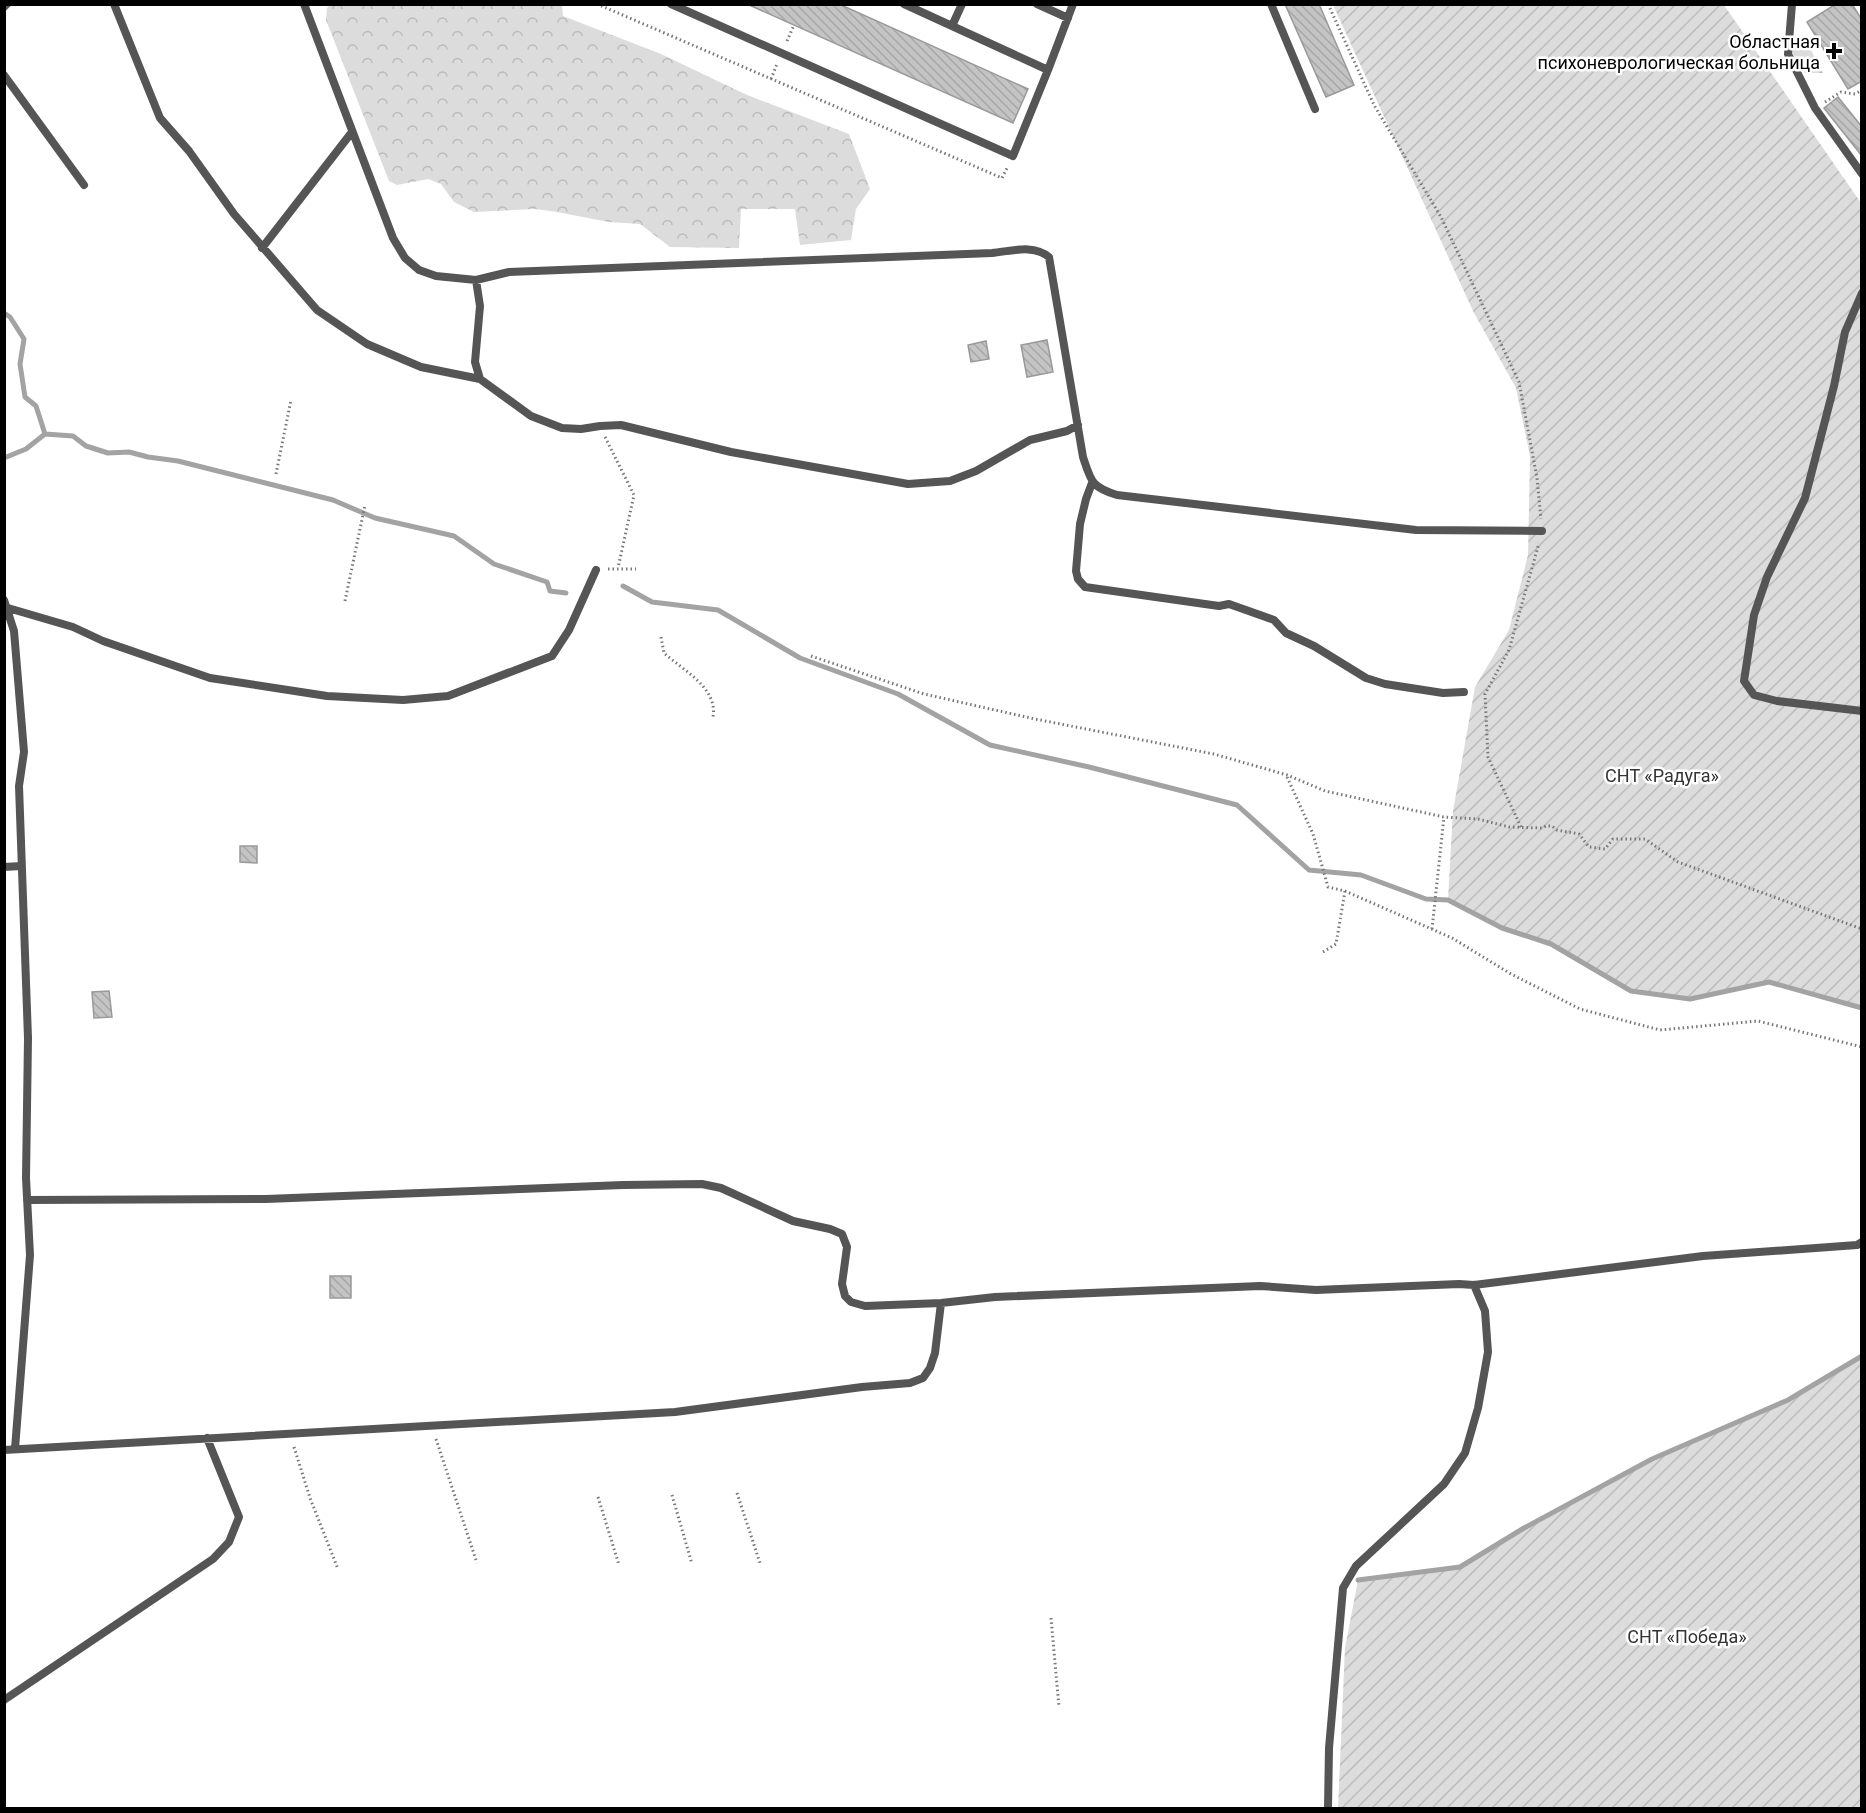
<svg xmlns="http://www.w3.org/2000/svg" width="1866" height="1813" viewBox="0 0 1866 1813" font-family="Roboto,sans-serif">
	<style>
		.forest { fill: url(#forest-crowns) }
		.garden { fill: url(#garden-furrows) }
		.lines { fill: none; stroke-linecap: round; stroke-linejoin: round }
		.stream { stroke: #a3a3a3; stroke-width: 5 }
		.building { fill: url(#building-back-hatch); stroke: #999; stroke-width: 1.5 }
		.path { stroke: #777; stroke-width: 3; stroke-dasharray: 1.5 3; stroke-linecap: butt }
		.service { stroke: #555; stroke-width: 8 }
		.poi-dot { fill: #000; stroke: #fff; stroke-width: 2 }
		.labels { text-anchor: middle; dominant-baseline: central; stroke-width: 5; stroke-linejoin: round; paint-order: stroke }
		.poi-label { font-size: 18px; fill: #000; stroke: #fff; text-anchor: end }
		.park-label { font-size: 18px; fill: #333; stroke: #fff }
	</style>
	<defs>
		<pattern id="forest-crowns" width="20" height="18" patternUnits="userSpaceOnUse" patternTransform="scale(1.5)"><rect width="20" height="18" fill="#dcdcdc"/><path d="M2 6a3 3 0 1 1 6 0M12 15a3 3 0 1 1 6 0" fill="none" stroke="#bbb"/></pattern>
		<pattern id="garden-furrows" width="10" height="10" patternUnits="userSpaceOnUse" patternTransform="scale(1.5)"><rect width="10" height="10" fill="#dcdcdc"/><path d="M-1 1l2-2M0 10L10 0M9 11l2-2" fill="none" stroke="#bbb"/></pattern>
		<pattern id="building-back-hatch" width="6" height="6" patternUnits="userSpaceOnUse" patternTransform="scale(1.5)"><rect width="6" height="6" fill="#c4c4c4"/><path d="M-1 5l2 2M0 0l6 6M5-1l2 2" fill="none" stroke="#a7a7a7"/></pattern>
	</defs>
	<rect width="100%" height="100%" fill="#fff"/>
	<path class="forest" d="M330 5H562L563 16 661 54 747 95 849 134 870 189 856 209 851 240 800 245 795 209H741L739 248 670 247 640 224 609 222 557 212 535 209 474 212 454 202 441 184 428 179 397 185 389 181 326 20 327 8Z
		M1790 49 1811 50 1823 73H1805Z"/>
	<path class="garden" d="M1333 5H1724L1861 203V1008L1769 982 1690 999 1631 991 1551 944 1502 928 1448 900 1453 811 1475 687 1509 630 1528 555 1530 456 1516 388 1473 311Z
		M1861 1356V1808H1338L1345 1648 1358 1580 1460 1567 1524 1528 1652 1459 1788 1400Z"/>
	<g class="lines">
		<path class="stream" d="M4 313 10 317 24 339 20 364 25 397 36 406 45 434
			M4 458 26 449 45 434 73 436 86 446 108 453 129 452 148 457 178 461 333 500 375 518 454 536 494 564 547 582 550 591 566 593
			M623 586 652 602 718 610 800 658 898 694 990 745 1089 767 1237 805 1309 870 1361 875 1426 899 1448 900 1502 928 1551 944 1631 991 1690 999 1769 982 1862 1008
			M1358 1580 1460 1567 1524 1528 1652 1459 1788 1400 1862 1356"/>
	</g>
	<path class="building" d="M747 4H839L1028 89 1013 123Z
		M1285 4H1319L1354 85 1326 97Z
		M1836 4H1852L1862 20V81L1848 89 1807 22Z
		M1838 97 1862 127V156L1824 108Z
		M1047 340 1053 372 1027 377 1021 345Z
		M986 341 989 359 971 362 968 345Z
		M240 846H257V863L240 862Z
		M109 991 112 1017 94 1018 92 992Z
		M330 1276H351V1298H330Z"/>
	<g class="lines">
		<path class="path" d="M597 4 1002 178 1008 166
			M1328 4 1374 105 1441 217 1519 382 1537 478 1541 519
			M787 41 794 25
			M771 79 777 64
			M1825 102 1841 92 1855 94 1862 90
			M605 437 634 495 618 568
			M276 474 291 400
			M608 569H636
			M345 601 365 505
			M661 637 664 653C684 671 718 688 713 717
			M811 656 924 694 1035 719 1214 754 1287 775 1325 791 1444 817 1478 819 1509 827 1542 828 1546 826H1552L1557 830 1579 834 1589 847 1605 849 1613 839H1645L1678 862 1862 929
			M1287 777 1313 834 1328 887 1345 891 1452 938 1511 974 1580 1009 1660 1030 1758 1021 1862 1047
			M1521 827 1488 757 1485 694 1509 650 1539 543
			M1432 929 1444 817
			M1323 952 1336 944 1345 891
			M436 1439 477 1563
			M294 1447 310 1498 338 1569
			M737 1493 760 1563
			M672 1495 692 1564
			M598 1497 619 1565
			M1051 1618 1059 1707"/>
		<path class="service" d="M114 4 160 118 189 151 234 214 317 310 367 344 421 367 480 379
			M304 4 393 238 405 258 419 270 436 276 476 280 509 272 992 253C1012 251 1033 244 1049 257L1083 457C1091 481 1091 487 1117 495L1416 530 1542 531
			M671 4 1013 156 1048 70 904 4
			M1037 4 1068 18
			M1271 4 1315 109
			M1792 4 1788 54 1815 108 1862 174
			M4 7 7 4
			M952 26 962 4
			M1048 70 1073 4
			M4 75 84 185
			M262 248 352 132
			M476 280 480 306 475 362 480 379 531 416 562 428 581 429 600 426 621 425 731 452 908 484 950 481 976 471 1030 440 1067 431 1078 425
			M1862 293 1845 332 1834 386 1805 498 1767 577 1754 615 1744 681 1754 695 1777 701 1862 711
			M1092 483 1086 499 1080 524 1076 571 1078 579 1085 587 1219 606 1229 604 1274 620 1286 633 1314 646 1366 678 1385 684 1443 693 1464 692
			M4 600 14 631 24 752 19 786 28 1038 26 1178 30 1255 15 1449
			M8 608 73 627 103 641 210 678 327 696 403 700 448 696 552 656 569 630 596 570
			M4 867 21 866
			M27 1200 266 1199 623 1185 702 1184 721 1188 793 1221 830 1229 842 1234 847 1247 842 1284 845 1296 851 1302 865 1306 941 1303 995 1297 1260 1286 1316 1290 1459 1284 1474 1285 1703 1256 1857 1245 1862 1242
			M4 1450 675 1412 862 1387 910 1383 923 1378 930 1368 935 1353 941 1303
			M4 1700 213 1559 229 1542 239 1517 207 1438
			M1328 1808 1329 1748 1343 1588 1356 1566 1444 1484 1465 1453 1478 1408 1488 1352 1485 1311 1474 1285"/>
	</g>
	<path class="poi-dot" d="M1831 42h6v6h6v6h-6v6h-6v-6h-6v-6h6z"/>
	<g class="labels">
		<g class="poi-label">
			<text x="1820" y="41">Областная<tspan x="1820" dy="21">психоневрологическая больница</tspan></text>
		</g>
		<g class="park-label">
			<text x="1662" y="775">СНТ «Радуга»</text>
			<text x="1687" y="1636">СНТ «Победа»</text>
		</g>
	</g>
	<rect width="1866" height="1813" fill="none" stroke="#000000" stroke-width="12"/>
</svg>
